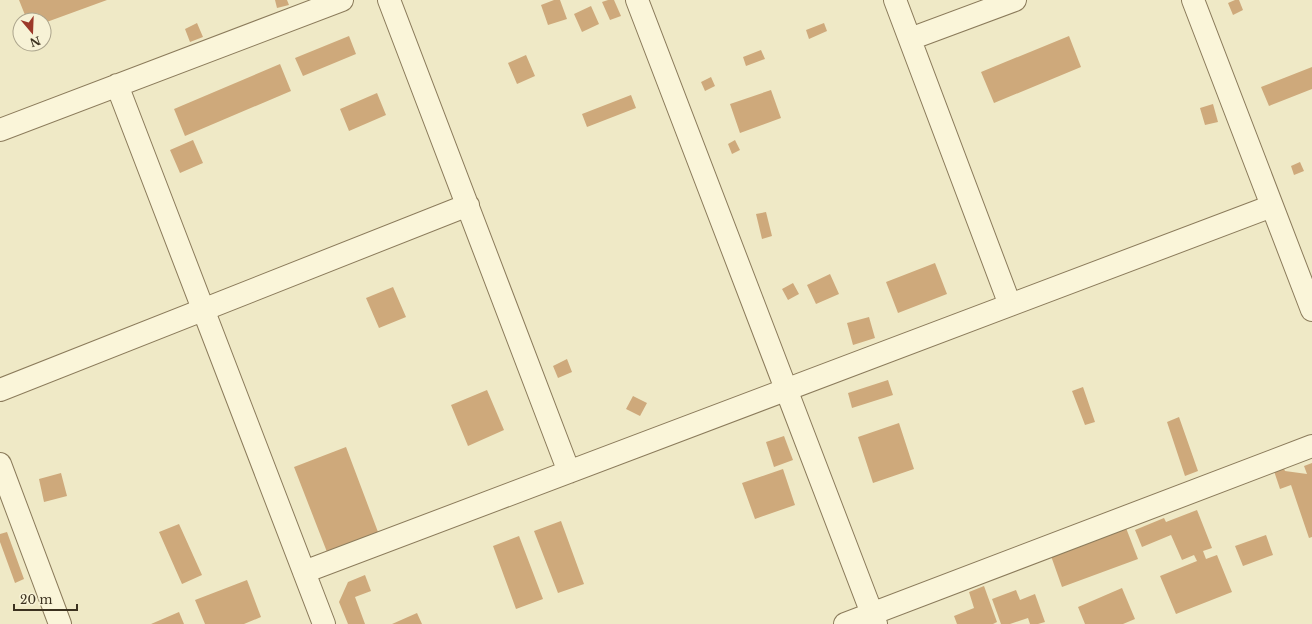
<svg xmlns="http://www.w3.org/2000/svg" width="1312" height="624" viewBox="0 0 1312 624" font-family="'Libre Baskerville',serif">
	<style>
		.building { fill: #cea97b }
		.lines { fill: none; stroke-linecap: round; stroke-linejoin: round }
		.minor-casing { stroke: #8b7b5b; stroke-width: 24 }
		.minor { stroke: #faf5d9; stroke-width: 22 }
	</style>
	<rect width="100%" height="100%" fill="#efe9c6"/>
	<path class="building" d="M19 0H107L44 23V20H27Z
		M275 0H287L289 5 277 8Z
		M554 0H560L567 19 548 25 541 5Z
		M608 0H614L621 16 610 20 602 2Z
		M1235 0H1239L1243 10 1233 15 1228 3Z
		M591 6 599 24 582 32 574 14Z
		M197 23 203 37 190 42 185 29Z
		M824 23 827 31 809 39 806 30Z
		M349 36 356 54 303 76 295 58Z
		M1069 36 1081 67 994 103 981 72Z
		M761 50 765 59 746 66 743 57Z
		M526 55 535 76 517 84 508 63Z
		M280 64 291 91 185 136 174 109Z
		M1312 67V89L1269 106 1261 87Z
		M711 77 715 86 705 91 701 82Z
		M771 90 781 118 740 133 730 104Z
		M377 93 386 115 349 131 340 109Z
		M631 95 636 108 587 127 582 114Z
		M1213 104 1218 122 1205 125 1200 108Z
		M193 140 203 163 180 173 170 150Z
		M735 140 740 150 732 154 728 144Z
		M1300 162 1304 171 1294 175 1291 166Z
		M766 212 772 236 762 239 756 214Z
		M935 263 947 294 898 313 886 282Z
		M830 274 839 294 816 304 807 285Z
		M793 283 799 294 788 300 782 289Z
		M393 287 406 317 379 328 366 298Z
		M869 317 875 338 853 345 847 323Z
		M567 359 572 372 558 378 553 366Z
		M888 380 893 395 852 408 848 393Z
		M1083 387 1095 422 1085 425 1072 391Z
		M487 390 504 430 468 446 451 405Z
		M633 396 647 403 640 416 626 409Z
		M1179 417 1198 471 1185 476 1167 422Z
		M899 423 914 469 873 483 858 437Z
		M784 436 793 460 774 467 766 442Z
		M346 447 378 532 327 552 294 467Z
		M1312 463V537L1309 538 1291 485 1280 489 1273 468 1282 464 1285 471 1307 474 1304 466Z
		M783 469 795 505 755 519 742 483Z
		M61 473 67 496 44 502 39 479Z
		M1197 510 1212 548 1203 551 1206 559 1217 555 1232 592 1176 614 1160 576 1197 561 1194 555 1182 560 1171 535 1142 547 1135 530 1164 518 1166 522Z
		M561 521 584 584 558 593 534 531Z
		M179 524 202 575 182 584 159 532Z
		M1126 528 1138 559 1062 587 1051 556Z
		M7 532 24 579 15 583 0 542V534Z
		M1266 535 1273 555 1243 566 1235 546Z
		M519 536 543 599 516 609 493 546Z
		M365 575 371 591 355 597 365 624H348L339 602 348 582Z
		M247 580 261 617 244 624H205L195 600Z
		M984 586 997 622 993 624H957L954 616 974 608 969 592Z
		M1122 588 1135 619 1123 624H1085L1078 607Z
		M1016 590 1020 600 1035 594 1045 622 1038 624H1030L1028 618 1010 624H1001L992 599Z
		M179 612 184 624H151Z
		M417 613 422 624H392Z"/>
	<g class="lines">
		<g class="minor-casing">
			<path id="minor" d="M389 0 569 472
				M637 0 876 624
				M895 0 1010 305
				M1193 0 1312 310
				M910 39 1015 0
				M117 85 324 624
				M0 130 342 0
				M0 390 468 205
				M0 464 60 624
				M304 572 1272 206
				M845 624 1312 446"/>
		</g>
		<use href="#minor" class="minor"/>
	</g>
	<g transform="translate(32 32) rotate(161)"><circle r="19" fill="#f7f2d6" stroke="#aca58d"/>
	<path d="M0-3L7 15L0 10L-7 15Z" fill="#9c3829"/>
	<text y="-6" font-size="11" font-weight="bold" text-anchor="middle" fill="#3b311f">N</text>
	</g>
	<path d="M14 604v6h63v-6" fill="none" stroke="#3b311f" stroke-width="2"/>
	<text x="20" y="604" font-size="12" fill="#3b311f" stroke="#f7f2d6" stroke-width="3" paint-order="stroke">20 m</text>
</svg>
